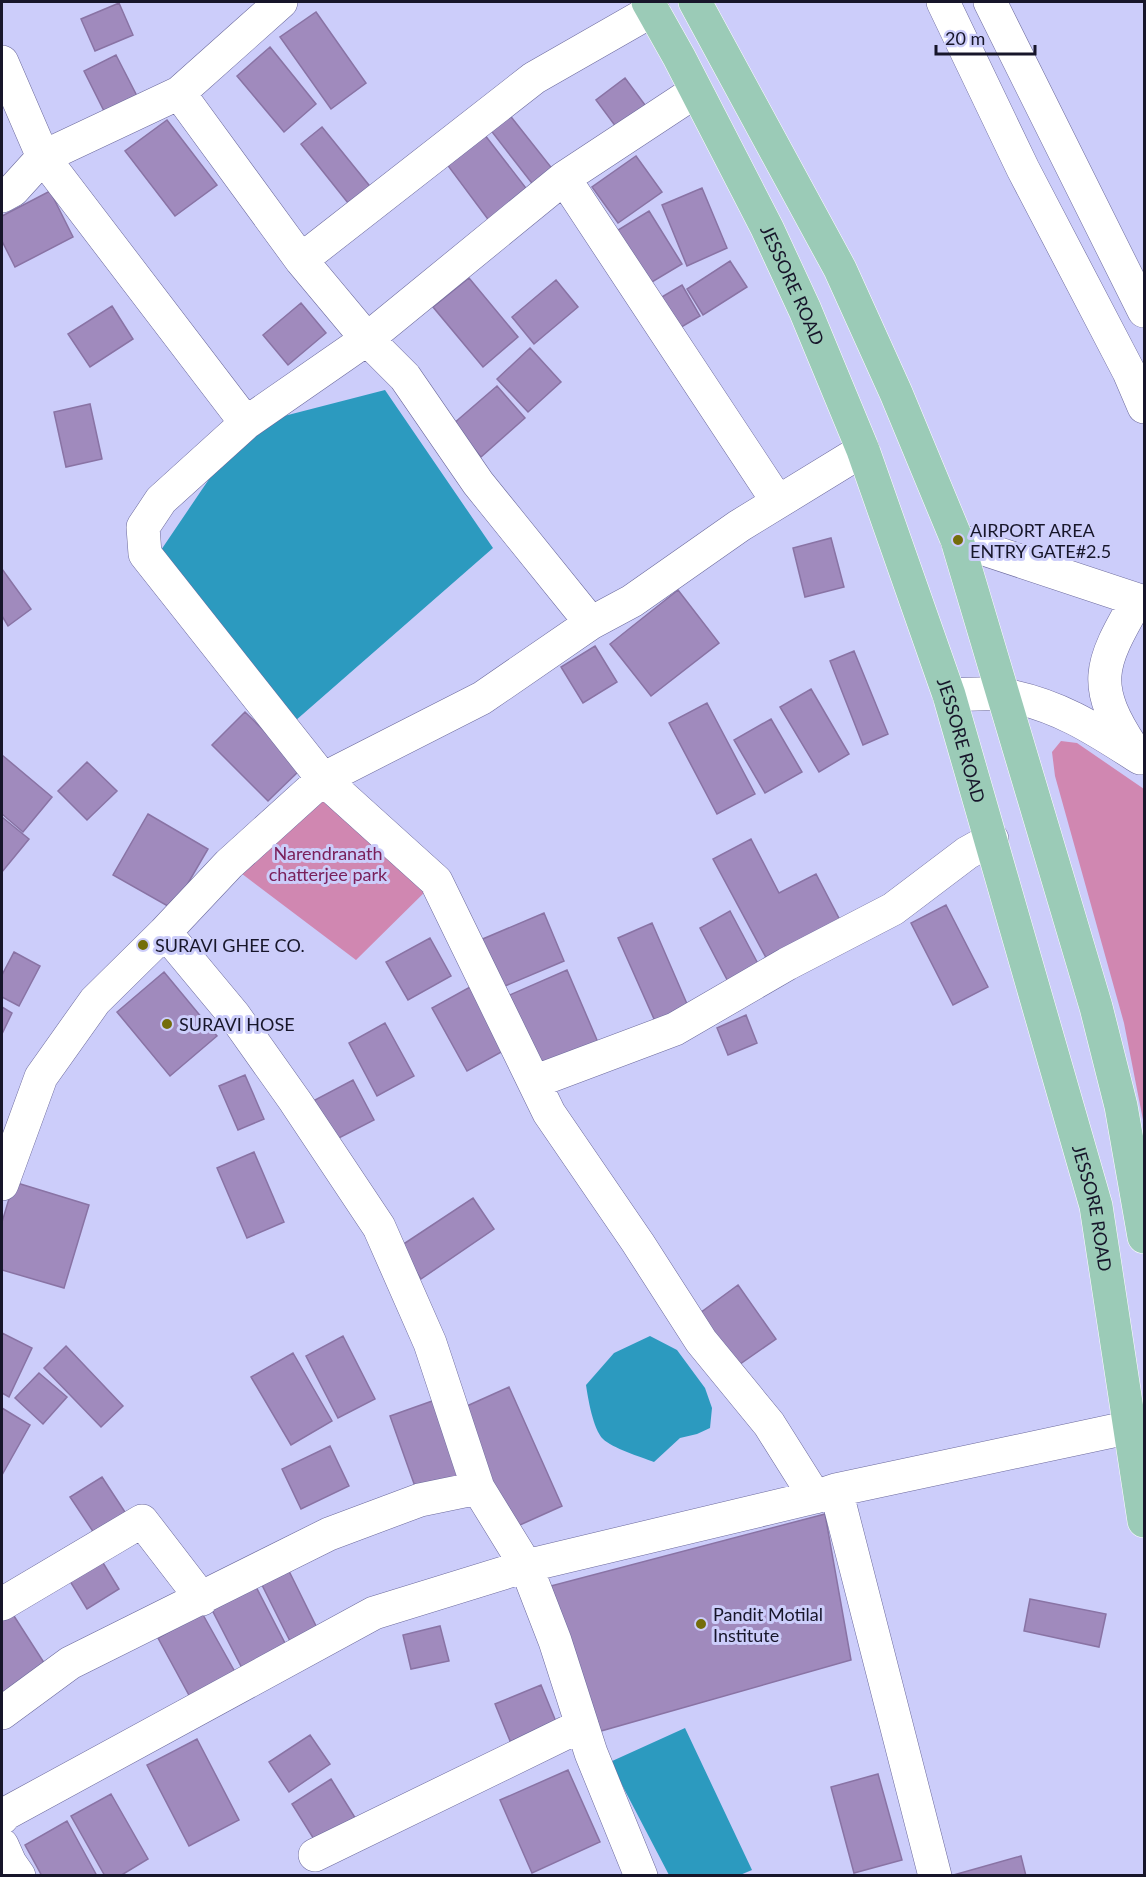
<svg xmlns="http://www.w3.org/2000/svg" width="1146" height="1877" viewBox="0 0 1146 1877" font-family="Lato,sans-serif">
	<style>
		.green { fill: #d087b1 }
		.water { fill: #2c9abf }
		.building { fill: #a08abd; stroke: #8973a4; stroke-width: 1.5 }
		.lines { fill: none; stroke-linecap: round; stroke-linejoin: round }
		.minor-casing { stroke: #6b699c; stroke-width: 34 }
		.major-casing { stroke: #fff; stroke-width: 34 }
		.minor { stroke: #fff; stroke-width: 33 }
		.major { stroke: #9bcbb7; stroke-width: 33 }
		.poi-dot { fill: #746d0a; stroke: #cccdfa; stroke-width: 2 }
		.labels { text-anchor: middle; dominant-baseline: central; stroke-width: 6; stroke-linejoin: round; paint-order: stroke }
		.street-label { font-size: 18px; fill: #17162a; stroke: #cccdfa }
		.poi-label { font-size: 18px; fill: #17162a; stroke: #cccdfa; text-anchor: start }
		.park-label { font-size: 18px; fill: #7a205b; stroke: #cccdfa }
	</style>
	<rect width="100%" height="100%" fill="#cccdfa"/>
	<path class="green" d="M1061 741 1077 743 1144 789V1125L1124 1023 1055 776 1052 752Z
		M323 779 436 881 356 960 229 864Z"/>
	<path class="water" d="M385 390 493 548 295 721 159 553 245 426Z
		M650 1336 677 1350 705 1388 712 1408 710 1428 697 1434 680 1438 654 1462C641 1457 612 1448 603 1439 593 1429 588 1398 586 1385L614 1353Z
		M685 1728 752 1870 740 1875H669L610 1762Z"/>
	<path class="building" d="M119 3 133 35 95 51 81 19Z
		M316 12 366 83 331 109 280 37Z
		M270 47 316 104 284 132 237 76Z
		M116 55 138 98 106 115 84 71Z
		M625 78 651 113 622 135 596 100Z
		M508 113 558 176 538 191 489 128Z
		M167 120 217 185 175 216 125 151Z
		M322 127 377 195 356 213 301 144Z
		M481 130 529 192 490 222 443 159Z
		M636 156 662 192 618 223 592 187Z
		M702 188 727 248 687 266 662 205Z
		M50 191 73 237 15 267 2 241V216Z
		M649 211 682 264 642 288 610 235Z
		M730 261 747 287 703 315 687 289Z
		M469 278 518 337 483 367 433 307Z
		M556 280 578 307 534 344 512 317Z
		M682 285 700 316 673 332 655 301Z
		M301 303 326 333 288 365 263 335Z
		M112 306 133 339 90 367 68 334Z
		M530 348 561 382 528 412 497 379Z
		M497 386 525 418 481 457 453 424Z
		M90 404 102 459 66 467 54 412Z
		M831 538 844 587 805 597 793 548Z
		M2 569 31 609 8 626 2 616Z
		M678 590 719 643 651 696 610 644Z
		M595 646 617 682 583 703 561 667Z
		M854 651 888 734 863 745 830 661Z
		M811 689 849 754 819 772 780 707Z
		M707 703 755 794 717 814 669 723Z
		M245 712 302 768 268 801 212 745Z
		M771 719 802 772 765 793 734 740Z
		M2 755 52 797 23 832 2 814Z
		M87 762 117 791 87 820 58 791Z
		M148 814 208 849 173 909 113 875Z
		M2 817 29 839 2 872Z
		M751 839 779 893 816 874 843 926 770 965 713 859Z
		M946 905 988 987 953 1005 911 923Z
		M730 911 764 975 733 991 700 928Z
		M544 913 564 961 498 989 478 941Z
		M652 923 691 1013 658 1028 618 938Z
		M430 938 451 976 408 1000 386 962Z
		M14 952 40 966 19 1006 2 997V975Z
		M567 970 600 1047 538 1074 505 997Z
		M164 972 217 1036 170 1076 117 1012Z
		M470 987 505 1050 467 1071 432 1008Z
		M2 1007 12 1013 2 1034Z
		M746 1015 757 1043 728 1055 717 1028Z
		M385 1023 414 1076 377 1096 349 1043Z
		M245 1075 264 1119 238 1130 219 1086Z
		M353 1080 374 1120 333 1141 313 1101Z
		M254 1152 284 1222 247 1238 217 1168Z
		M14 1182 89 1205 64 1288 2 1270V1222Z
		M473 1198 494 1229 421 1279 399 1247Z
		M738 1285 776 1339 733 1369 696 1316Z
		M2 1333 32 1348 9 1397 2 1393Z
		M343 1336 375 1399 338 1418 306 1356Z
		M66 1346 123 1406 101 1427 44 1368Z
		M293 1353 332 1421 291 1445 251 1377Z
		M39 1373 67 1397 43 1424 15 1398Z
		M509 1387 562 1506 511 1529 458 1410Z
		M435 1400 462 1476 417 1492 390 1416Z
		M2 1408 30 1425 2 1475Z
		M330 1446 349 1486 301 1509 282 1469Z
		M102 1477 125 1512 94 1533 70 1497Z
		M825 1514 851 1660 594 1733 547 1587Z
		M97 1553 119 1589 87 1609 65 1573Z
		M287 1567 318 1630 291 1643 260 1581Z
		M253 1581 288 1649 244 1672 209 1604Z
		M1030 1599 1106 1614 1099 1647 1024 1631Z
		M5 1602 50 1672 2 1700V1605Z
		M202 1613 235 1672 190 1697 158 1638Z
		M440 1626 449 1661 411 1669 403 1635Z
		M541 1685 559 1729 513 1748 495 1704Z
		M310 1735 330 1764 289 1792 269 1762Z
		M197 1739 239 1820 189 1846 147 1765Z
		M568 1770 600 1842 532 1873 500 1800Z
		M878 1774 902 1860 854 1873 831 1787Z
		M331 1779 359 1824 320 1849 292 1804Z
		M111 1794 148 1859 120 1876H105L71 1816Z
		M67 1821 97 1876H42L25 1845Z
		M1021 1856 1026 1876H950Z"/>
	<g class="lines">
		<g class="minor-casing">
			<path id="minor" d="M943 2 1023 169 1129 372 1144 407
				M990 2 1144 311
				M2 62 43 157 246 423
				M696 91 564 178 367 339 246 423 161 500 143 527 145 554 323 779 436 881 549 1113 638 1243 701 1341 769 1424 815 1497
				M179 93 301 260 367 339 405 377 478 483 591 623
				M564 178 778 502
				M2 196 13 190 43 157 179 93 281 2
				M301 260 534 78 653 10
				M863 450 739 526 632 601 591 623 482 698 323 779 229 864 165 932 234 1015 295 1101 379 1227 430 1343 478 1488 526 1566 815 1497 836 1490 1131 1427
				M957 540 1144 602
				M949 695C967 695 988 692 1005 695 1059 705 1095 729 1140 758
				M1135 752C1090 685 1099 666 1137 600
				M534 1082 675 1029 787 964 893 909 967 853 992 839
				M2 1184 41 1077 95 1001 165 932
				M836 1490 935 1876
				M2 1604 142 1521 202 1599
				M2 1713 70 1663 329 1534 420 1500 478 1488
				M2 1818 5 1814 374 1613 526 1566 555 1641 591 1753 641 1876
				M2 1845 10 1863 19 1876
				M315 1855 582 1725"/>
		</g>
		<g class="major-casing">
			<g id="major">
				<path id="s1" d="M648 2 679 57 767 228 805 310 863 450 949 695 1096 1206 1144 1521"/>
				<path d="M695 2 840 269 896 393 957 540 1096 1007 1121 1106 1144 1237"/>
			</g>
		</g>
		<use href="#minor" class="minor"/>
		<use href="#major" class="major"/>
	</g>
	<g class="poi-dot">
		<circle cx="958" cy="540" r="6"/>
		<circle cx="143" cy="945" r="6"/>
		<circle cx="167" cy="1024" r="6"/>
		<circle cx="701" cy="1624" r="6"/>
	</g>
	<g class="labels">
		<g class="street-label">
			<text stroke="none"><textPath href="#s1" startOffset="318">JESSORE ROAD</textPath></text>
			<text stroke="none"><textPath href="#s1" startOffset="804">JESSORE ROAD</textPath></text>
			<text stroke="none"><textPath href="#s1" startOffset="1290">JESSORE ROAD</textPath></text>
		</g>
		<g class="poi-label">
			<text x="970" y="530">AIRPORT AREA<tspan x="970" dy="21">ENTRY GATE#2.5</tspan></text>
			<text x="155" y="945">SURAVI GHEE CO.</text>
			<text x="179" y="1024">SURAVI HOSE</text>
			<text x="713" y="1614">Pandit Motilal<tspan x="713" dy="21">Institute</tspan></text>
		</g>
		<g class="park-label">
			<text x="328" y="853">Narendranath<tspan x="328" dy="21">chatterjee park</tspan></text>
		</g>
	</g>
	<rect width="1146" height="1877" fill="none" stroke="#17162a" stroke-width="6"/>
	<path d="M936 45v9h99v-9" fill="none" stroke="#17162a" stroke-width="3"/>
	<text x="945" y="45" font-size="18" fill="#17162a" stroke="#cccdfa" stroke-width="4.5" paint-order="stroke">20 m</text>
</svg>
